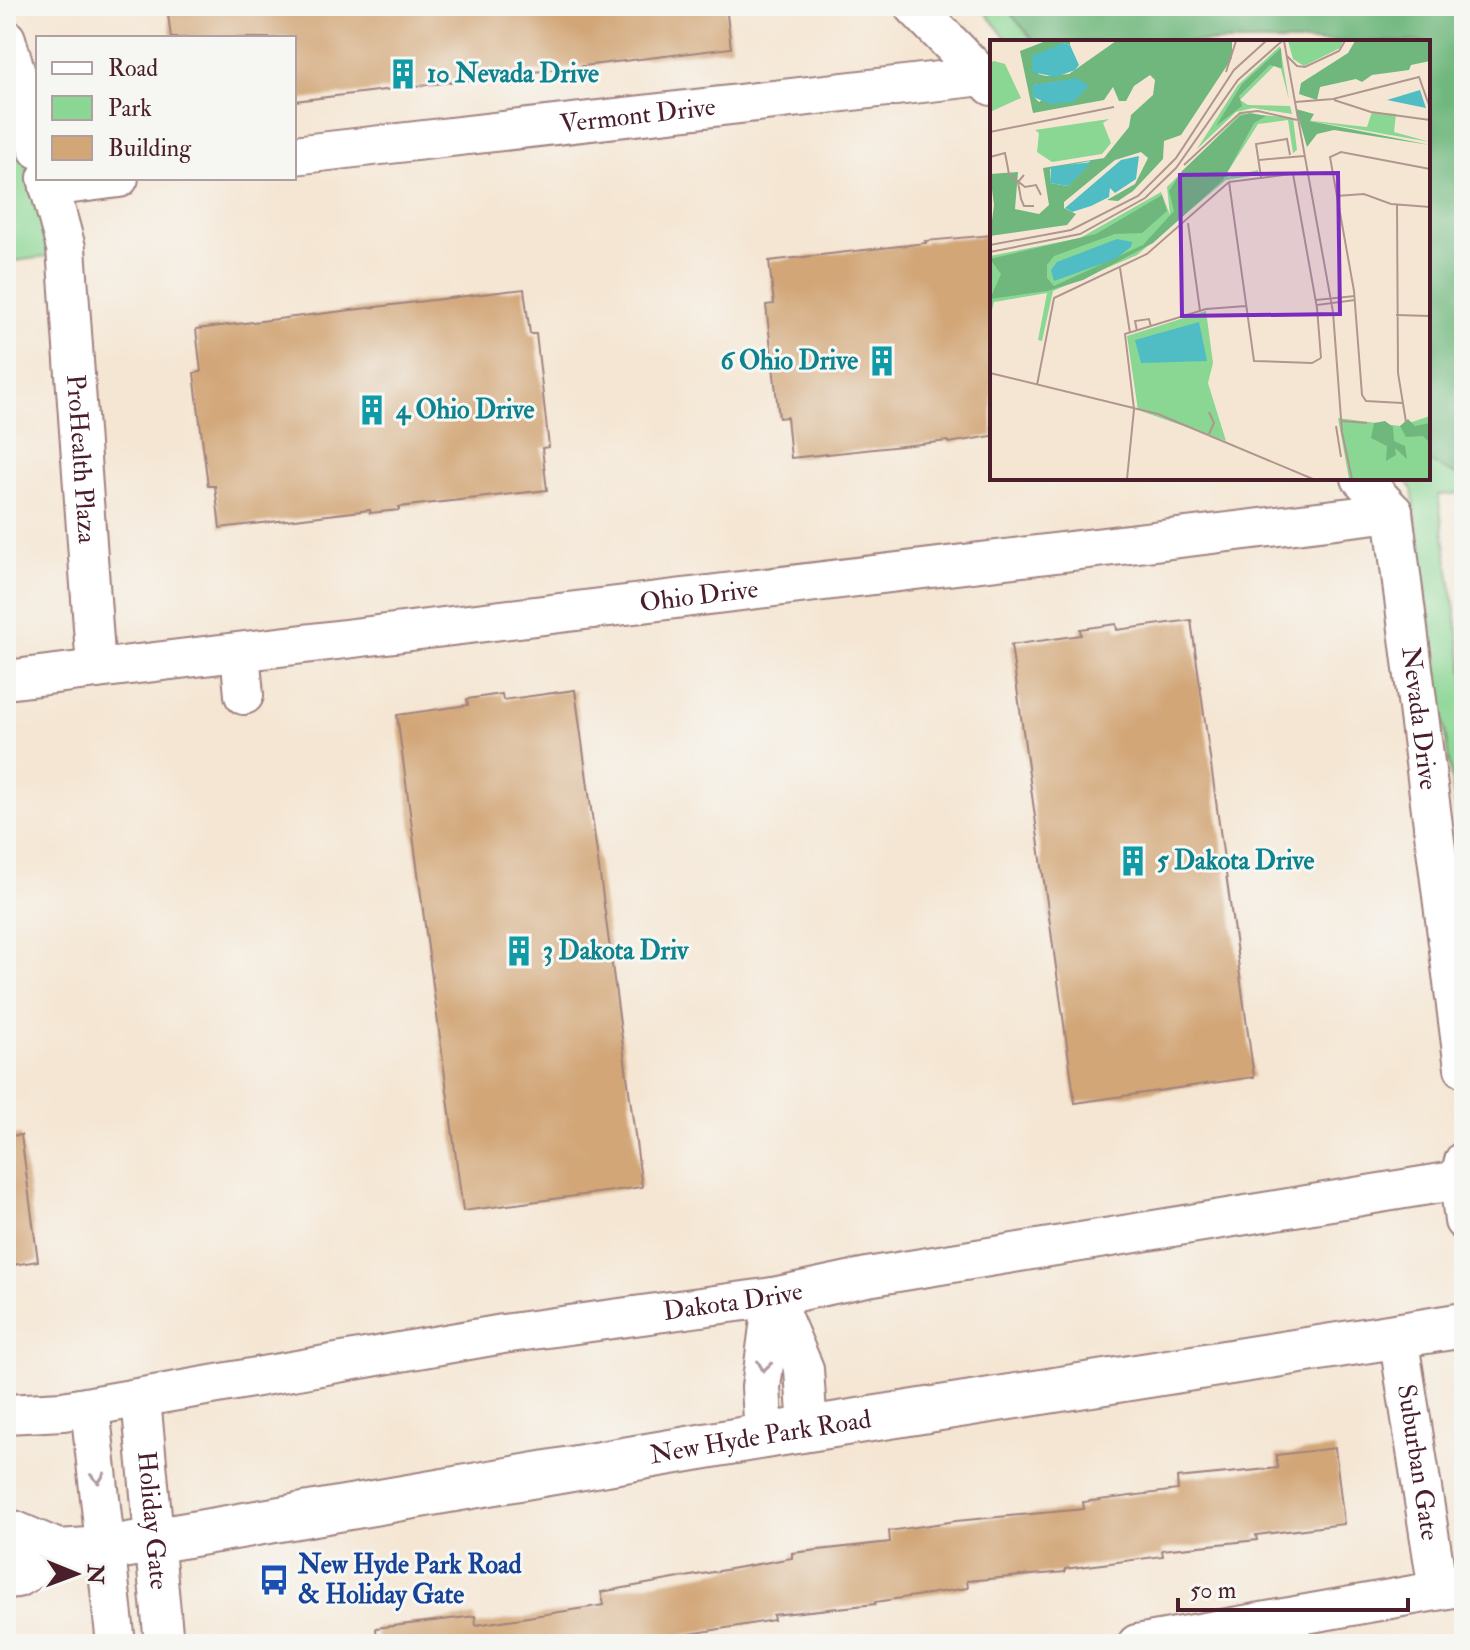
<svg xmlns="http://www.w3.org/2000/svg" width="1470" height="1650" viewBox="0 0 1470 1650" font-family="'IM FELL Double Pica',serif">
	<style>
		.green { fill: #8ad693; stroke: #6a7a5f; stroke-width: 2 }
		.forest { fill: #6fb77d; stroke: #5c6b54; stroke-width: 2 }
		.building { fill: #d2a677 }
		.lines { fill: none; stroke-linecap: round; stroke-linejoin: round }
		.minor-casing { stroke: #a0827f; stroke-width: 42 }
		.major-casing { stroke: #a0827f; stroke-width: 48 }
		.minor { stroke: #fff; stroke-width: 38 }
		.major { stroke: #fff; stroke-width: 44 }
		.oneway { stroke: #ae9aa0 }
		.labels { text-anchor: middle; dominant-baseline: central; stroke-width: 6; stroke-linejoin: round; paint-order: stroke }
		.culture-label { font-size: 26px; font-weight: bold; fill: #0d838f; stroke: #f6f6f2; text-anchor: start }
		.street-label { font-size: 26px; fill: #4a1f2b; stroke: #f6f6f2 }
		.transit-label { font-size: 26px; font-weight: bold; fill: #164399; stroke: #f6f6f2; text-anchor: start }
		.inset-road { fill: none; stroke: #b19690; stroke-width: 2 }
		.view { fill: #7b2cbf; fill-opacity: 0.15; stroke: #7b2cbf; stroke-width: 4 }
		.inset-edge { fill: none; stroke: #4a1f2b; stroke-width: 4 }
	</style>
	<rect width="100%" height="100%" fill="#f6f6f2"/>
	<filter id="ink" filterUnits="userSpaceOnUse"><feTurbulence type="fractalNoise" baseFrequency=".0125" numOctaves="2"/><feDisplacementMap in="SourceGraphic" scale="16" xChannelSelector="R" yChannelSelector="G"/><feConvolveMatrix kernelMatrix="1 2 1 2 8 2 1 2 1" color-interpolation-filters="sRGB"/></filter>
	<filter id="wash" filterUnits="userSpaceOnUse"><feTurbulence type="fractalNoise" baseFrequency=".006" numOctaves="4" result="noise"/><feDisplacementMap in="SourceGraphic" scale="32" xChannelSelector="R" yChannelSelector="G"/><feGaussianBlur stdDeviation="1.8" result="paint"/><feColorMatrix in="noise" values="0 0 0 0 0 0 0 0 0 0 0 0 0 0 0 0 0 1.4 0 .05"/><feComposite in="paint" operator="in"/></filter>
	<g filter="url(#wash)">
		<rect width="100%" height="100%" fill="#f5e6d3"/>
		<path class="green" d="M980 6H1464V493L1438 495 1464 673V818L1456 814 1412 489 1405 478H1428V42H1009Z
			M6 97 53 256 6 262Z"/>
		<path class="forest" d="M1004 6H1464V479L1428 461V42H1035Z"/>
		<g id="blocks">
			<path class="building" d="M167 6H726L731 48 294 101V38H171Z
				M992 235V436L949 443 948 441 791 458 787 417 779 418 766 305 774 304 769 261 926 243 925 241Z
				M524 289 530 334H536L549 447 542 448 547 490 399 507V510L370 513V510L220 528 215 486H208L194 373 201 372 196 329Z
				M1191 620 1254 1077 1075 1103 1011 645 1081 635 1080 629 1116 624 1117 630Z
				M575 690 642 1187 463 1211 397 715 468 705 467 699 502 694 503 700Z
				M21 1135 38 1261 6 1266V1136Z
				M1335 1448 1344 1524 1256 1535 1257 1540 1162 1550 1163 1556 1065 1569V1572L967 1581 968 1588 875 1602V1604L773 1615 774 1620 629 1644H377L376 1628 475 1616 476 1625 604 1605 601 1592 792 1558V1553L890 1542 889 1531 956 1521 1084 1509 1083 1502 1178 1490 1177 1478 1278 1468 1276 1455Z"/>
		</g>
	</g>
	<g filter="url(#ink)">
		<use href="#blocks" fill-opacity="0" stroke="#a0827f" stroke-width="2"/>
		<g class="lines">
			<g class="minor-casing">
				<g id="minor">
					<path d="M914 6 992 86"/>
					<path d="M6 39 38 149"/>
					<path id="s1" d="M294 155 983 76"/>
					<path id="s2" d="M47 178 66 248 96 669"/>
					<path d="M49 187 119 178"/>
					<path d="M1361 478 1393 512"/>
					<path id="s3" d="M1393 512 1464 1068"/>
					<path d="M240 652 244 695"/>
					<path id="s4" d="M6 680 1393 512"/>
					<path d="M1464 1161 1459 1180 1464 1221"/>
					<path d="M774 1299 804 1369 808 1430"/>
					<path id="s5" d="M1398 1336 1438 1590"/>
					<path id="s6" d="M141 1399 164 1644"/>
					<path d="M90 1407 116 1644"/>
					<path id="s7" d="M6 1414 63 1411 503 1334 773 1297 867 1277 1459 1180"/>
					<path d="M764 1436 761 1387 773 1297"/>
					<path d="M1137 1644 1464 1586"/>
				</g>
			</g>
			<g class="major-casing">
				<g id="major">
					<path id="s8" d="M6 1533H13L58 1552 105 1549 764 1436 1464 1325"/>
					<path d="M6 1576 16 1575 58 1552"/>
				</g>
			</g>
			<use href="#minor" class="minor"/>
			<use href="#major" class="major"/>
		</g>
		<defs><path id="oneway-chevron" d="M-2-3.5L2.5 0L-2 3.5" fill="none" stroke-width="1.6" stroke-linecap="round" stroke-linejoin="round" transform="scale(2)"/></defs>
		<g class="oneway">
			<use href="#oneway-chevron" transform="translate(764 1366) rotate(98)"/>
			<use href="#oneway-chevron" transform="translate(98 1478) rotate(84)"/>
		</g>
	</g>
	<defs>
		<g id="building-bare" transform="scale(2.4)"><path d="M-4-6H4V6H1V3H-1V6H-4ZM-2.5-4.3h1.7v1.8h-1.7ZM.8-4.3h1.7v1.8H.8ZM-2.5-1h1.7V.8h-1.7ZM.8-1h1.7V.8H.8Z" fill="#0f9aa8" stroke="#f6f6f2" stroke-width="2.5" paint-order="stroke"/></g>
		<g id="bus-bare" transform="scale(2.4)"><path d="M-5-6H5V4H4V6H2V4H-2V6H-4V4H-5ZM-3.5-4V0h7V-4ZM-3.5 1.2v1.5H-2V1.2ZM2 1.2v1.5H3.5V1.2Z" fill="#1a4fb4" stroke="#f6f6f2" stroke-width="2.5" paint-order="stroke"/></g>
	</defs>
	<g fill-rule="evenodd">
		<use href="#building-bare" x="403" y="74"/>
		<use href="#building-bare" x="882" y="361"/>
		<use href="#building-bare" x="372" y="410"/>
		<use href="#building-bare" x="1133" y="861"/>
		<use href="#building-bare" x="519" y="951"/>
		<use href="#bus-bare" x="274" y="1580"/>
	</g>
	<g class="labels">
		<g class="culture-label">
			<text x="427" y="74">10 Nevada Drive</text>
			<text x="858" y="361" text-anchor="end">6 Ohio Drive</text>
			<text x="396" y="410">4 Ohio Drive</text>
			<text x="1157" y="861">5 Dakota Drive</text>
			<text x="543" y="951">3 Dakota Driv</text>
		</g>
		<g class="street-label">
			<text stroke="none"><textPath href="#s1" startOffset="346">Vermont Drive</textPath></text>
			<text stroke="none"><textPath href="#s2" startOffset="284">ProHealth Plaza</textPath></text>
			<text stroke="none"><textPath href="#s4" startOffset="698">Ohio Drive</textPath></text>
			<text stroke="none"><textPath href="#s3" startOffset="208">Nevada Drive</textPath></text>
			<text stroke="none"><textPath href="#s7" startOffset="736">Dakota Drive</textPath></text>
			<text stroke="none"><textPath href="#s8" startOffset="768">New Hyde Park Road</textPath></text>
			<text stroke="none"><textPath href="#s5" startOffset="128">Suburban Gate</textPath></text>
			<text stroke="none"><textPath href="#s6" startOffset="122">Holiday Gate</textPath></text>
		</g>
		<g class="transit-label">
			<text x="298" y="1565">New Hyde Park Road<tspan x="298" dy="30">&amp; Holiday Gate</tspan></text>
		</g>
	</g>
	<g transform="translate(990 40)">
		<rect width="440" height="440" fill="#f5e6d3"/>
		<path d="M298 1H353L350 8 314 26 303 19ZM290 6 299 60 291 29 284 26 250 60 258 65 300 66 302 74 263 68 246 72 207 109 248 45ZM4 21 15 24 31 58 0 72V23ZM382 72 406 74 404 92 440 102 315 80 377 87ZM251 73 303 78 307 110 303 113 298 80 268 84 237 133 238 137 268 130V135L236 140 147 215 63 251 52 301 48 300 57 253 4 262 0 278V216L90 198 171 152 180 175 177 147ZM119 79 113 83 121 103 112 114 62 122 47 112 49 93 45 90ZM216 271 223 323 218 343 236 401 148 370 137 296ZM440 376V439H359L348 378 410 386Z" fill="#8ad693"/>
		<path d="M56 1H80V5L73 3 48 34 56 36 79 34 126 1H242V18L191 95 174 101 173 119 143 151 128 161 117 160 145 144 158 118 151 112 125 120 74 162V168L86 174 77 185 0 196 4 165 0 134 28 132 25 169 49 174 59 165 53 128 114 118 139 87 141 75 163 55 165 40 160 35 144 46 136 61H129L123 47 114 60 43 73 30 11ZM78 40 49 62 43 56 44 45ZM100 121 78 146 60 143V129ZM365 1H440V21L421 25 419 30 382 35 372 42 366 39 330 47 327 60 309 54 311 43 358 13ZM291 8 292 28 280 25 249 56 252 66 226 86 252 44ZM306 69 324 74 320 81 440 105 344 90 327 94 317 107ZM260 73 276 76 264 83 233 140 163 203 93 240 57 251 0 259 11 234 0 219 106 194 172 155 177 171 152 193 125 194 64 216 57 225V238L64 246 153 205 184 171 179 151 192 131 250 76ZM418 379 425 386 440 383V403L433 396 416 397 410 386ZM395 381 403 387 404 401 415 406 417 419 405 408 406 415 396 421 397 406 381 398 384 383Z" fill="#6fb77d" fill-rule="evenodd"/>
		<path d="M73 3 80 5 89 25 85 30 66 37 42 32V16ZM87 38 99 46 83 62 60 64 43 57 42 45ZM430 50 436 68 397 60ZM149 116 146 139 125 153 120 148 119 157 101 166 82 172 75 168 131 120ZM102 122 78 146 60 143 61 127ZM127 199 142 202 141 207 125 219 64 241 61 230 67 222ZM209 282 217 321 151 323 145 300Z" fill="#4fbdc3"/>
		<path class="inset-road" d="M294 1 343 272 352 392 362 439M296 15 307 26 315 27 349 11 355 1M236 32 246 1M344 60 381 72 440 80M305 62 343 59 429 37 440 68M0 92 124 67M0 117 15 113 19 134 35 147 46 145 51 155M269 120 314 116M194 125 250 73 268 71 307 80M303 134 327 268 331 318M34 135 28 142 31 159 34 166H44M271 137 266 104 297 99 300 115M239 142 264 321 322 323 331 318M239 142 316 132M346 156 374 154 401 164 440 167M407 165 408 333 416 382M198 183 210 271M0 205 81 190 148 156 186 118 244 30 276 1M0 212 90 194 155 158 186 128 248 40 292 1M130 228 140 293M326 260 365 256M327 265 365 260M406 275 440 276M147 291 145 281 159 279 161 287M0 333 168 374 323 439M47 345 64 258 157 214 239 142M412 363 376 361 372 355 364 251 340 117 351 112 440 129M219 372 224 383 219 394M351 381 377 383M346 386 351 417M137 439 144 369 135 294 216 269 256 266"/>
		<path class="view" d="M348 133 350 274 192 276 190 135Z"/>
		<rect width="440" height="440" class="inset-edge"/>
	</g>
	<rect width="1470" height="1650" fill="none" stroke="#f6f6f2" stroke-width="32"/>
	<rect x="36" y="36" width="260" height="144" fill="#f6f6f2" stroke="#b1a0a2" stroke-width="2"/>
	<rect x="52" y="62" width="40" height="12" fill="#ffffff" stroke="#b1a0a2" stroke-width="2"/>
	<text x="108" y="76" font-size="24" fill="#4a1f2b">Road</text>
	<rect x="52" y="96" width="40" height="24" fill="#8ad693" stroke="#b1a0a2" stroke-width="2"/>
	<text x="108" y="116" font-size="24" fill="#4a1f2b">Park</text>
	<rect x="52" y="136" width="40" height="24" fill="#d2a677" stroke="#b1a0a2" stroke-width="2"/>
	<text x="108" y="156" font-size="24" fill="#4a1f2b">Building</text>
	<g transform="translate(76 1574) rotate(91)" stroke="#f6f6f2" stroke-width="6" paint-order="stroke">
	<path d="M0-6L14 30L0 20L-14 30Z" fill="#4a1f2b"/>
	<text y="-12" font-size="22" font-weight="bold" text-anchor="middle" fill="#4a1f2b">N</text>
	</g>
	<path d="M1178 1598v12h230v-12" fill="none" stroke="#4a1f2b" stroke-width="4"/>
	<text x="1190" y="1598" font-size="24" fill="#4a1f2b" stroke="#f6f6f2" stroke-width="6" paint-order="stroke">50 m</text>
</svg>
